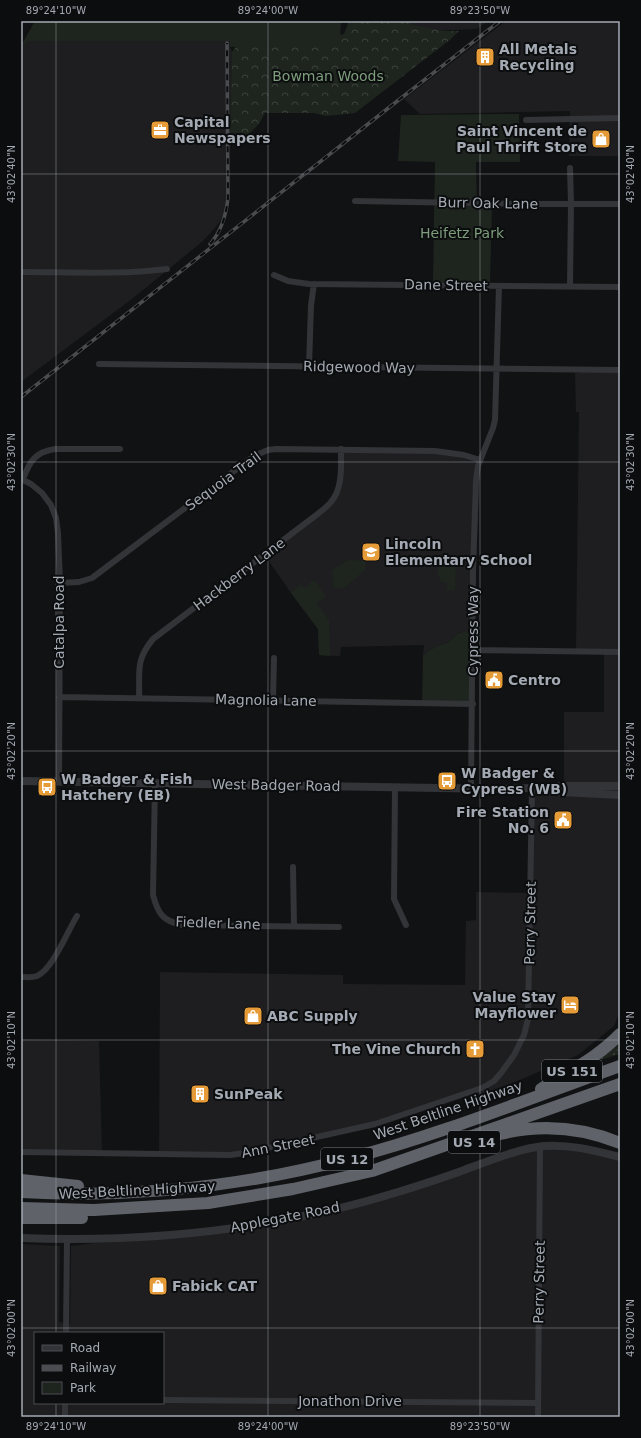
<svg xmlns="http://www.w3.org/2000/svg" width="641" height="1438" viewBox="0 0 641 1438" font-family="'DejaVu Sans',sans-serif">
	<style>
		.built { fill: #1e1e20; fill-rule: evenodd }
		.grass { fill: url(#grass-dots) }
		.forest { fill: url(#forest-crowns) }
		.green { fill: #1e251e }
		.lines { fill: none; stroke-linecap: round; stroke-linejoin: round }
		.minor { stroke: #333438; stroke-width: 6 }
		.tertiary { stroke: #333438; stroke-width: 8 }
		.motorway { stroke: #5f6268; stroke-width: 12 }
		.rail-casing { stroke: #4a4c50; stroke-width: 3.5 }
		.rail { stroke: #0c0d0e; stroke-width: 2; stroke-dasharray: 6; stroke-linecap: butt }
		.ticks { fill: none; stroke: #a4aab3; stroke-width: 1; stroke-opacity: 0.45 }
		.labels { text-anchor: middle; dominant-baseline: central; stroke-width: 4; stroke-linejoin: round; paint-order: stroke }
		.shield { fill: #0c0d0e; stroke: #767b82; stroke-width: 1 }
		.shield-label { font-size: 13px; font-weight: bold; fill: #a4aab3 }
		.poi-label { font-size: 14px; font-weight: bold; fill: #a4aab3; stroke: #0c0d0e; text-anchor: start }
		.park-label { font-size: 14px; fill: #7d9d7c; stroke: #0c0d0e }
		.street-label { font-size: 14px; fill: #a4aab3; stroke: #0c0d0e }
		.neatline { fill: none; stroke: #a4aab3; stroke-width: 1.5 }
		.ticks-label { font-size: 10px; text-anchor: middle; fill: #a4aab3 }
	</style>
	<defs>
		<pattern id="grass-dots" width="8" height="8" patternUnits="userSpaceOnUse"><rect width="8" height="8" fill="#1e251e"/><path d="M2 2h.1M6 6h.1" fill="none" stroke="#3c423c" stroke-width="1.8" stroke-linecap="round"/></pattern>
		<pattern id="forest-crowns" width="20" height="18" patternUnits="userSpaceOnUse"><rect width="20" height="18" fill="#1e251e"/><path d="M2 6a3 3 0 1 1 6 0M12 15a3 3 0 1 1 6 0" fill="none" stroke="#3c423c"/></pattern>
	</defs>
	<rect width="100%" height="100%" fill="#111213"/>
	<path class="built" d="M411 21H488L477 29 412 32Z
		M506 21H620V156H569L570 111 420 114 404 99Z
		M29 41H230V47L232 52 230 133 226 213 214 229 203 241 132 299 21 382V44H25Z
		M580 370H620V1011L614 1026 578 1055 482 1096 475 1091 375 1124 245 1153 159 1154 160 972 343 975V984L465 985 466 921 476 920V892L530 893 532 788 564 786V712H604V652L576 651 579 412H576L575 373H580Z
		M341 449 435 451 480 460 474 628 457 634 449 642 435 647 423 655 424 645 341 647 340 656 319 655 318 629 291 593 264 554 315 516 336 493Z
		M21 1039 99 1041 102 1153 21 1152Z
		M544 1146 620 1157V1417H21V1244L60 1246 59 1322 70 1324 71 1246 145 1237 324 1212ZM35 1333H163V1403H35Z"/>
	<path class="grass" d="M620 1044V1054L600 1060V1059Z"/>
	<path class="forest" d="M349 21H411L412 25 443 31H459L451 39 355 113 326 116 314 113H265L259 124 247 136H235L230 133 232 52 238 44 334 37 344 34Z"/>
	<path class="green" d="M35 21H341L340 43 230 47V41H29L25 44H22Z
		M519 114 520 162H476L477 208H492L490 282H433L435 162 398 161 401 115Z
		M456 557 455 590H447V583L441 582C437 574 437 567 437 558Z
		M348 560 366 561 365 570 344 588H334L332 570Z
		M314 580 326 596 317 603 329 620 330 656 319 655 318 629 291 593 301 584 304 588Z
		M474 628 473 704 422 703 423 655 435 647 449 642 457 634Z"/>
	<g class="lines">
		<path class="minor" d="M526 120 620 118
			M570 168 571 204 570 286
			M355 201 518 204H620
			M21 272C69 272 119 275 167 269
			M274 275 288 281 309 284 620 287
			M99 364 620 370
			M309 367 311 305 314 284
			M21 479 31 484 42 493 51 505 56 518 58 533 60 583 59 782
			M23 479C30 461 35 452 55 449H120
			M60 583 79 582 92 578 254 456 268 450 276 449 435 451 464 455 480 460
			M474 650 620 652
			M59 697 473 704
			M139 698C140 671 135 661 153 639L315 516C320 512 327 507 331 502 343 488 341 466 341 449
			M273 700 274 658
			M155 783 153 895C158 914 163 921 182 925L339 927
			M395 787 394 899 406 925
			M471 788 473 570 476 481 478 466 493 428 495 420 499 286
			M293 867 294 926
			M21 977C26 977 32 978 37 976 53 969 67 932 77 916
			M21 1152 230 1155 245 1153 375 1124 482 1088 494 1081 501 1073 514 1055 524 1035 528 1019 532 788
			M66 1333 67 1240
			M163 1400 538 1403
			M65 1417V1403
			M538 1417 540 1147"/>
		<path class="tertiary" d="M21 781 501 789 532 788 555 786H620
			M542 791 620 795
			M21 1238C123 1242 224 1234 323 1212 368 1202 413 1188 456 1173 481 1164 519 1148 544 1146 570 1144 596 1151 620 1157"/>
		<path class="motorway" d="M541 1089C569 1071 597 1058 620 1034
			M500 1134C540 1124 581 1127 620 1143
			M21 1180 78 1186
			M21 1192C130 1198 241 1187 347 1159 440 1135 530 1098 620 1066
			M21 1208 94 1210 208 1203 293 1189 372 1171 620 1084
			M21 1218H82"/>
		<g class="rail-casing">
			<path id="rail" d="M210 244C222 231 226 215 228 198L227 43
				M21 397 391 106 500 21"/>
		</g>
		<use href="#rail" class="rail"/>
	</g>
	<path class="ticks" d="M56 21V1333M268 21V1417M480 21V1417M21 174H620M21 462H620M21 751H620M21 1040H620M21 1328H620M56 1403V1417"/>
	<defs>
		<g id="building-square" transform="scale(1)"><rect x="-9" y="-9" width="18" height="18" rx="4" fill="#e59b37" stroke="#0c0d0e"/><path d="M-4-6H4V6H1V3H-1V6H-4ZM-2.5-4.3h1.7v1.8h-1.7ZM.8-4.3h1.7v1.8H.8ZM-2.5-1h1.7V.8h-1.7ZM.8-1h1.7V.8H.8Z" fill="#fff"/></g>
		<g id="office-square" transform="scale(1)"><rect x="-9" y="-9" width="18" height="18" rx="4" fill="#e59b37" stroke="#0c0d0e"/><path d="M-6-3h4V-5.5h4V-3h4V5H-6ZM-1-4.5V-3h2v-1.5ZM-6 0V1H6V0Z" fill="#fff"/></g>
		<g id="shop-square" transform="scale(1)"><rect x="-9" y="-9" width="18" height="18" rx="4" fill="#e59b37" stroke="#0c0d0e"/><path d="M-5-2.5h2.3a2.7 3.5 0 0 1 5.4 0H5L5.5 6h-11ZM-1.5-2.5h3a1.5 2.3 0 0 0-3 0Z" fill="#fff"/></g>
		<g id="school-square" transform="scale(1)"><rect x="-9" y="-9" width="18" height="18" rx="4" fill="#e59b37" stroke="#0c0d0e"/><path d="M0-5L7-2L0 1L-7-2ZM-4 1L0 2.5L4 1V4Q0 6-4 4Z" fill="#fff"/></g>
		<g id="civic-square" transform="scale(1)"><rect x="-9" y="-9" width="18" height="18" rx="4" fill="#e59b37" stroke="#0c0d0e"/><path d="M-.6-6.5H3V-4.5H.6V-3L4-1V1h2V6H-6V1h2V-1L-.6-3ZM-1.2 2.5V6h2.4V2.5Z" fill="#fff"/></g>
		<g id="bus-square" transform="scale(1)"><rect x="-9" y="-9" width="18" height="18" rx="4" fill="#e59b37" stroke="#0c0d0e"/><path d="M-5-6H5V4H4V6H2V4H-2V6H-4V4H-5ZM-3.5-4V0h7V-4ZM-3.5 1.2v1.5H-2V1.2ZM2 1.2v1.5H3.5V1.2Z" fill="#fff"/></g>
		<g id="hotel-square" transform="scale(1)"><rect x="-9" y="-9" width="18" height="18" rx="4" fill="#e59b37" stroke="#0c0d0e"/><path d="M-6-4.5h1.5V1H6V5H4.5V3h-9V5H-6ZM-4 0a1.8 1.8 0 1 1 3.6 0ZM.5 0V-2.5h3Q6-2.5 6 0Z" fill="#fff"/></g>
		<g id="church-square" transform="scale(1)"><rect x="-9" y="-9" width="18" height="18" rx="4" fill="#e59b37" stroke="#0c0d0e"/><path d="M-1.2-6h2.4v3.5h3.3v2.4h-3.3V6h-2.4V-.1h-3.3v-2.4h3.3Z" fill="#fff"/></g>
	</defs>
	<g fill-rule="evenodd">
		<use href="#building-square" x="485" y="57"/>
		<use href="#office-square" x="160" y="130"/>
		<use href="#shop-square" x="601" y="139"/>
		<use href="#school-square" x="371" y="552"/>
		<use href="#civic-square" x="494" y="680"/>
		<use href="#bus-square" x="447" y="781"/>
		<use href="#bus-square" x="47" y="787"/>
		<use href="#civic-square" x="563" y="820"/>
		<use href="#hotel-square" x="570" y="1005"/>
		<use href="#shop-square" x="253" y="1016"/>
		<use href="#church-square" x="475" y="1049"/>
		<use href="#building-square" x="200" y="1094"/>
		<use href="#shop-square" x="158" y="1286"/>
	</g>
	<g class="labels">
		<g class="shield">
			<rect x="542" y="1060" width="60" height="22" rx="3"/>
			<rect x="448" y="1131" width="52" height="22" rx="3"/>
			<rect x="321" y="1148" width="52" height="22" rx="3"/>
		</g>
		<g class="shield-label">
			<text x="572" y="1071">US 151</text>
			<text x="474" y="1142">US 14</text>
			<text x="347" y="1159">US 12</text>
		</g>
		<g class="poi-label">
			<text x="499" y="49">All Metals<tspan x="499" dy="16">Recycling</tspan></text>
			<text x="174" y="122">Capital<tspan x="174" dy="16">Newspapers</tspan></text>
			<text x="587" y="131" text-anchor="end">Saint Vincent de<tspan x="587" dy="16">Paul Thrift Store</tspan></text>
			<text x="385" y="544">Lincoln<tspan x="385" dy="16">Elementary School</tspan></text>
			<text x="508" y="680">Centro</text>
			<text x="461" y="773">W Badger &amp;<tspan x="461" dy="16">Cypress (WB)</tspan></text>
			<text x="61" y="779">W Badger &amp; Fish<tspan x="61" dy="16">Hatchery (EB)</tspan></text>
			<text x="549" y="812" text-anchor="end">Fire Station<tspan x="549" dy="16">No. 6</tspan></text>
			<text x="556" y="997" text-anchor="end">Value Stay<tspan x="556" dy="16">Mayflower</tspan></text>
			<text x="267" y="1016">ABC Supply</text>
			<text x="461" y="1049" text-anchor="end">The Vine Church</text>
			<text x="214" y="1094">SunPeak</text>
			<text x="172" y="1286">Fabick CAT</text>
		</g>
		<g class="park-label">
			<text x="328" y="76">Bowman Woods</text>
			<text x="462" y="233">Heifetz Park</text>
		</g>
		<g class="street-label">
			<text transform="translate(488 203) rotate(1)">Burr Oak Lane</text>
			<text transform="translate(446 285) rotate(1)">Dane Street</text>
			<text transform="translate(359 367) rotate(1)">Ridgewood Way</text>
			<text transform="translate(223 481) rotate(-36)">Sequoia Trail</text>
			<text transform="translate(239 574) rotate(-37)">Hackberry Lane</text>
			<text transform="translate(59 622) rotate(-90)">Catalpa Road</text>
			<text transform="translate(473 631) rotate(-90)">Cypress Way</text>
			<text transform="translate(266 700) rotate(1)">Magnolia Lane</text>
			<text transform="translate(276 785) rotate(1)">West Badger Road</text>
			<text transform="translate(218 923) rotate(2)">Fiedler Lane</text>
			<text transform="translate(530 923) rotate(-89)">Perry Street</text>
			<text transform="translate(448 1110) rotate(-19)">West Beltline Highway</text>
			<text transform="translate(278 1146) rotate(-11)">Ann Street</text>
			<text transform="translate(137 1190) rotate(-3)">West Beltline Highway</text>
			<text transform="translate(285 1217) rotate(-11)">Applegate Road</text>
			<text transform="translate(539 1282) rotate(-89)">Perry Street</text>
			<text x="350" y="1401">Jonathon Drive</text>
		</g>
	</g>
	<rect width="641" height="1438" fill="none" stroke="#0c0d0e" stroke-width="44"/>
	<rect x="34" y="1332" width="130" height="72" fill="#0c0d0e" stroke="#494c50"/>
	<rect x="42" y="1345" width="20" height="6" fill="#333438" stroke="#494c50"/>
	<text x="70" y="1352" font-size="12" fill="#a4aab3">Road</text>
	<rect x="42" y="1365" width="20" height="6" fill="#4a4c50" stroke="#494c50"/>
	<text x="70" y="1372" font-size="12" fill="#a4aab3">Railway</text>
	<rect x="42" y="1382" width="20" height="12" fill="#1e251e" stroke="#494c50"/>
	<text x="70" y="1392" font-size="12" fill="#a4aab3">Park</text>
	<rect x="22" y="22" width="597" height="1394" class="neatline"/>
	<g class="ticks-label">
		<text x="56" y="14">89°24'10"W</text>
		<text x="268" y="14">89°24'00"W</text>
		<text x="480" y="14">89°23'50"W</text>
		<text transform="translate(11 174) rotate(-90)" y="4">43°02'40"N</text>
		<text transform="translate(630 174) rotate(-90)" y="4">43°02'40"N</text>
		<text transform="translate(11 462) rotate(-90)" y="4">43°02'30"N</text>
		<text transform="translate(630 462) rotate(-90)" y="4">43°02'30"N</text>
		<text transform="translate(11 751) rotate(-90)" y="4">43°02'20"N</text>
		<text transform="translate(630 751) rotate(-90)" y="4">43°02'20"N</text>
		<text transform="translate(11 1040) rotate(-90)" y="4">43°02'10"N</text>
		<text transform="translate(630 1040) rotate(-90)" y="4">43°02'10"N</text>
		<text transform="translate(11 1328) rotate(-90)" y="4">43°02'00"N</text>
		<text transform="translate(630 1328) rotate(-90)" y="4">43°02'00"N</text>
		<text x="56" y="1430">89°24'10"W</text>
		<text x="268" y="1430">89°24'00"W</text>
		<text x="480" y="1430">89°23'50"W</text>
	</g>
</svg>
